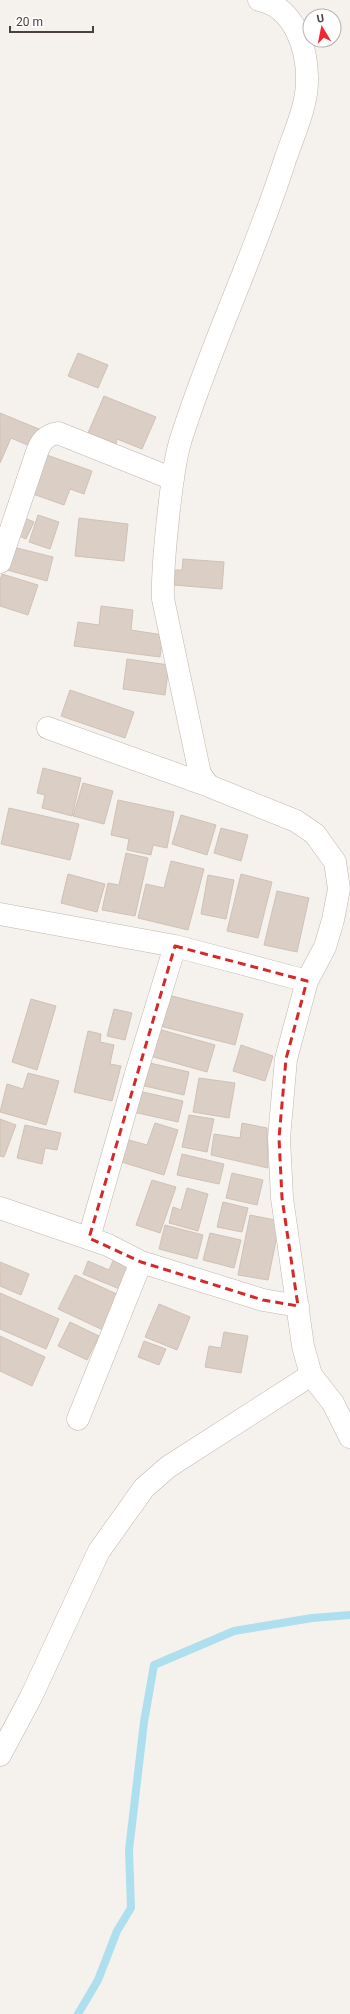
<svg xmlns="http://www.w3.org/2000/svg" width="350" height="2014" viewBox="0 0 350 2014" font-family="Roboto,sans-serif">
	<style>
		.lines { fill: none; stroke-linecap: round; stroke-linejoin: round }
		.stream { stroke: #addfee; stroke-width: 8 }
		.building { fill: #dacec5; stroke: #d1c1b6 }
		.minor-casing { stroke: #c1b7af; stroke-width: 23 }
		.minor { stroke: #fff; stroke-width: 22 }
		.marked { fill: none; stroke: #d62828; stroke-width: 3; stroke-dasharray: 8 5; stroke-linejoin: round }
	</style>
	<rect width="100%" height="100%" fill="#f5f1ed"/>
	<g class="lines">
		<path class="stream" d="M78 2014 98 1980 117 1931 131 1908 129 1850 144 1722 154 1665 234 1631 312 1618 350 1615"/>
	</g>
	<path class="building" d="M78 353 108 365 98 388 68 376Z
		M104 396 156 417 142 449 117 439 116 444 88 433Z
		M0 413 39 429 32 447 11 438 0 463Z
		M44 454 92 471 84 494 70 489 64 505 30 493Z
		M38 515 59 522 50 549 29 542Z
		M20 516 34 522 26 539 12 533Z
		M79 518 128 524 124 561 75 556Z
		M13 547 53 557 47 581 7 570Z
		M183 559 224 562 222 589 174 585 175 570H182Z
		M2 574 38 585 28 615 0 606V580Z
		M101 606 133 610 131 630 163 635 160 657 74 646 78 622 99 625Z
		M127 659 169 665 165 695 123 689Z
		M70 690 134 712 125 738 61 716Z
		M43 768 81 778 72 816 42 808 45 795 37 793Z
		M83 783 113 791 104 824 73 816Z
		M118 800 174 812 167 848 153 845 151 855 127 850 129 839 111 835Z
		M9 808 79 824 70 860 1 844Z
		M181 815 216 825 207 855 172 844Z
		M221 828 248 835 241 861 214 853Z
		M126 853 148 858 135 916 102 910 108 883 119 885Z
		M171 861 204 869 188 930 138 918 146 884 164 888Z
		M68 874 105 884 97 912 61 903Z
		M241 874 272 882 258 938 227 931Z
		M208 875 234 880 226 919 201 914Z
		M277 891 309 898 297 952 264 945Z
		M168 995 243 1014 235 1045 160 1026Z
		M31 999 56 1006 37 1070 12 1062Z
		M114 1009 132 1013 125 1040 107 1036Z
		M151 1027 215 1045 207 1072 143 1054Z
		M88 1031 101 1034 100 1042 114 1045 110 1064 121 1066 112 1101 74 1092Z
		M241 1045 273 1056 265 1081 233 1071Z
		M141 1061 189 1072 184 1095 136 1084Z
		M28 1073 59 1081 46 1125 0 1112 7 1084 23 1089Z
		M199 1078 235 1083 229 1118 193 1112Z
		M134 1090 183 1101 178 1122 129 1111Z
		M189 1115 214 1119 207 1152 182 1147Z
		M0 1119 16 1125 4 1157 0 1156Z
		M155 1123 178 1130 164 1175 115 1160 122 1138 147 1145Z
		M242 1123 267 1128 268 1168 211 1155 214 1134 240 1138Z
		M25 1125 61 1133 57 1150 45 1148 42 1164 17 1158Z
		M182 1154 224 1164 219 1184 177 1175Z
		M232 1173 263 1180 257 1205 226 1198Z
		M152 1180 176 1187 160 1233 136 1225Z
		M187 1188 208 1194 198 1231 169 1223 173 1207 181 1210Z
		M223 1202 248 1208 242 1232 217 1227Z
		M250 1215 280 1221 268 1280 238 1275Z
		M165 1225 203 1235 197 1259 159 1249Z
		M210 1233 241 1240 234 1268 203 1260Z
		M115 1256 133 1264 122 1290 83 1274 88 1261 109 1270Z
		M0 1262 29 1274 21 1295 0 1286Z
		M75 1275 119 1295 103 1330 58 1309Z
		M0 1293 59 1319 46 1349 0 1329Z
		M159 1304 190 1317 177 1350 145 1337Z
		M70 1322 99 1336 87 1360 58 1346Z
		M224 1332 248 1336 241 1373 205 1367 209 1346 221 1348Z
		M0 1336 45 1357 32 1386 0 1371Z
		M144 1341 166 1349 159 1365 138 1357Z"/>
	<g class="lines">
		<g class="minor-casing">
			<path id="minor" d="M259 0C295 7 308 50 307 82 307 106 293 136 285 160 255 254 211 344 181 439 174 461 172 485 169 509 166 539 162 568 163 599L200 774 209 786 296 821 315 834 335 862 339 889 333 920 325 947 307 981 286 1059 279 1138 282 1198 303 1346 311 1375 333 1403 350 1437
				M0 562 37 452C41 441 46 435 58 433L173 479
				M48 728 209 786
				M0 914 175 946 307 981
				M0 1208 108 1245 141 1262 263 1300 298 1306
				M89 1238 137 1070 175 946
				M78 1419 141 1262
				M0 1755 31 1697 99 1551 144 1488 168 1467 311 1375"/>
		</g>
		<use href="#minor" class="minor"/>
	</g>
	<path class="marked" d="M175 946 307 981 286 1059 279 1138 282 1198 298 1306 263 1300 141 1262 89 1238Z"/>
	<g transform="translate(322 28) rotate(350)"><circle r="19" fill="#ffffff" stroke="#b7b3b0"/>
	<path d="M0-3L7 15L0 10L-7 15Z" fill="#f02930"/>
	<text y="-6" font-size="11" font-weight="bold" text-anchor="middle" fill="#4a413a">U</text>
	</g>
	<path d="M10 26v6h83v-6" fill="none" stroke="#4a413a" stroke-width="2"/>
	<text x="16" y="26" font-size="12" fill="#4a413a" stroke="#ffffff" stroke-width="3" paint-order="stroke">20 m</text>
</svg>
